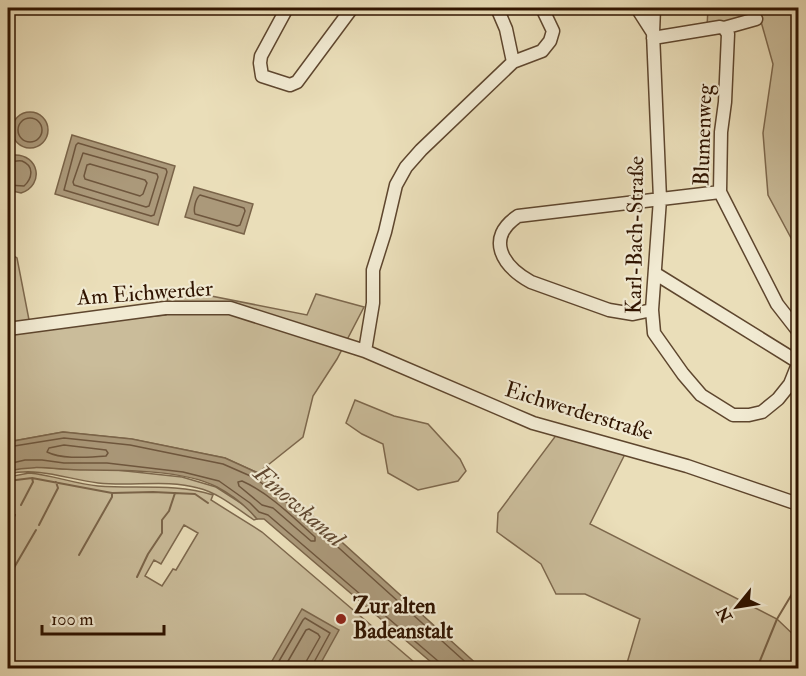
<svg xmlns="http://www.w3.org/2000/svg" width="806" height="676" viewBox="0 0 806 676" font-family="'IM FELL Double Pica',serif">
	<style>
		.green { fill: #cabc9a; stroke: #7d684d; stroke-width: 1.5; fill-rule: evenodd }
		.water { fill: #ab997a; stroke: #7a6449; stroke-width: 1.5 }
		.lines { fill: none; stroke-linecap: round; stroke-linejoin: round }
		.shore { stroke: #6e563d; stroke-width: 1.5 }
		.stream { stroke: #7a6449; stroke-width: 2 }
		.minor-casing { stroke: #5e462e; stroke-width: 15 }
		.minor { stroke: #f1ead2; stroke-width: 12 }
		.poi-dot { fill: #8f2418; stroke: #f1ead2; stroke-width: 2 }
		.labels { text-anchor: middle; dominant-baseline: central; stroke-width: 4.5; stroke-linejoin: round; paint-order: stroke }
		.street-label { font-size: 22px; fill: #301400; stroke: #f1ead2 }
		.poi-label { font-size: 22px; font-weight: bold; fill: #301400; stroke: #f1ead2; text-anchor: start }
		.water-label { font-size: 24px; font-style: italic; fill: #614931; stroke: #f1ead2 }
	</style>
	<rect width="100%" height="100%" fill="#eadeb9"/>
	<filter id="stains"><feTurbulence type="fractalNoise" baseFrequency=".00333" numOctaves="4"/><feColorMatrix values="0 0 0 0 .2 0 0 0 0 .09 0 0 0 0 .02 0 0 0 .5 -.17"/></filter>
	<radialGradient id="worn" r=".72"><stop offset=".6" stop-color="#630" stop-opacity="0"/><stop offset="1" stop-color="#630" stop-opacity=".3"/></radialGradient>
	<path class="green" d="M708 8H798V251L768 195 763 133 773 64 760 18 707 27Z
		M8 252 17 258 30 325 72 324 166 315 168 294 186 291 307 315 316 294 364 307 337 359 313 396 303 437 258 473 225 458 131 439 63 432 8 442Z
		M355 400 394 416 428 424 460 459 466 471 458 481 418 490 388 473 383 444 362 434 346 423Z
		M557 434 625 454 590 524 777 619 798 639V668H632L627 663 640 619 585 594H556L541 564 497 532 498 513Z
		M27 466 63 469H107L182 477 216 487 247 507 257 519 254 520C236 508 219 493 198 488 166 479 131 487 98 483 67 479 39 467 8 474V471Z
		M29 473C53 475 75 484 98 486 137 489 175 483 213 495L211 500 262 532 421 668H8V477ZM184 525 198 533 176 570 173 569 162 586 145 576 154 560 161 564Z"/>
	<path class="water" d="M12 130a18 18 0 1 1 36 0a18 18 0 1 1-36 0Z
		M72 135 175 166 158 225 55 194Z
		M14 155C39 154 45 185 21 193L8 190V158Z
		M194 187 253 204 244 234 185 217Z
		M63 432 132 439 225 458 258 473 303 507 481 668H438L264 519H257C246 506 232 495 217 487 185 470 122 470 85 470 56 470 37 464 8 471V442Z
		M302 609 339 630 318 668H268Z"/>
	<g class="lines">
		<path class="shore" d="M18 130a12 12 0 1 1 24 0a12 12 0 1 1-24 0Z
			M78 143 166 169 167 172 154 215 151 216 64 190 76 145Z
			M83 153 157 174 158 177 149 206 146 207 74 185 73 182Z
			M8 162C12 162 18 160 22 161 35 166 32 179 24 186L8 185
			M90 164 145 180 147 183 143 194 140 196 85 179 84 176 87 165Z
			M200 195 244 208 245 211 240 225 237 226 195 214C193 209 196 198 200 195Z
			M64 445 106 450 108 453 106 456C88 457 63 460 47 452L49 448Z
			M8 447 64 438 130 445 223 464 255 478 299 512 472 668
			M8 464 25 460H42L64 463H107L183 472 219 481 250 503 259 512 268 515 438 661 441 668
			M242 481C269 493 293 517 315 537V541H311L273 508 262 505 239 486 238 482Z
			M275 668 303 620 305 618 330 633 313 664V668
			M284 668 306 630 309 629 318 634 320 637 307 660 305 668"/>
		<path class="stream" d="M8 481 32 478 112 493 153 492 195 494 208 503
			M21 505 33 482 32 478
			M39 525 58 488 56 482
			M8 528 15 515
			M79 555 112 497V494
			M137 577 148 554 162 533V520L169 511 175 493
			M8 578 36 530
			M757 668 777 619 798 584"/>
		<g class="minor-casing">
			<path id="minor" d="M287 8 261 56 260 63 262 76 290 85 297 82 352 8
				M497 8 506 29 513 62
				M637 8 653 33
				M654 8 653 33 660 199 652 310 654 333 683 374 701 395 733 415H749L762 412 778 399 790 384 798 364
				M724 28 728 34 725 102 721 132 720 192 777 304 798 331
				M653 38 720 27 724 28 756 19
				M656 274 798 362
				M652 310 633 314 609 310 531 282C502 266 485 238 518 216L720 192
				M8 329 165 308H230L365 351 533 423 687 466 798 504
				M365 351 373 303V270L385 232 396 185 406 167 421 150 513 62 542 51 550 41 553 31 542 8"/>
		</g>
		<use href="#minor" class="minor"/>
	</g>
	<circle class="poi-dot" cx="341" cy="619" r="6"/>
	<g class="labels">
		<g class="street-label">
			<text transform="translate(703 135) rotate(-88)">Blumenweg</text>
			<text transform="translate(635 235) rotate(-89)">Karl-Bach-Straße</text>
			<text transform="translate(145 293) rotate(-4)">Am Eichwerder</text>
			<text transform="translate(579 411) rotate(17)">Eichwerderstraße</text>
		</g>
		<g class="poi-label">
			<text x="353" y="606">Zur alten<tspan x="353" dy="25">Badeanstalt</tspan></text>
		</g>
		<g class="water-label">
			<text transform="translate(299 506) rotate(41)">Finowkanal</text>
		</g>
	</g>
	<rect width="806" height="676" fill="none" stroke="#eadeb9" stroke-width="30"/>
	<rect x="9" y="9" width="788" height="658" fill="none" stroke="#301400" stroke-width="3"/>
	<rect x="15" y="15" width="776" height="646" fill="none" stroke="#301400" stroke-width="1.5"/>
	<g transform="translate(737 607) rotate(240)" stroke="#f1ead2" stroke-width="4.5" paint-order="stroke">
	<path d="M0-4.5L10 22L0 15L-10 22Z" fill="#301400"/>
	<text y="-9" font-size="16" font-weight="bold" text-anchor="middle" fill="#301400">N</text>
	</g>
	<path d="M42 625v9h122v-9" fill="none" stroke="#301400" stroke-width="3"/>
	<text x="51" y="625" font-size="18" fill="#301400" stroke="#f1ead2" stroke-width="4.5" paint-order="stroke">100 m</text>
	<rect width="100%" height="100%" filter="url(#stains)"/>
	<rect width="100%" height="100%" fill="url(#worn)"/>
</svg>
